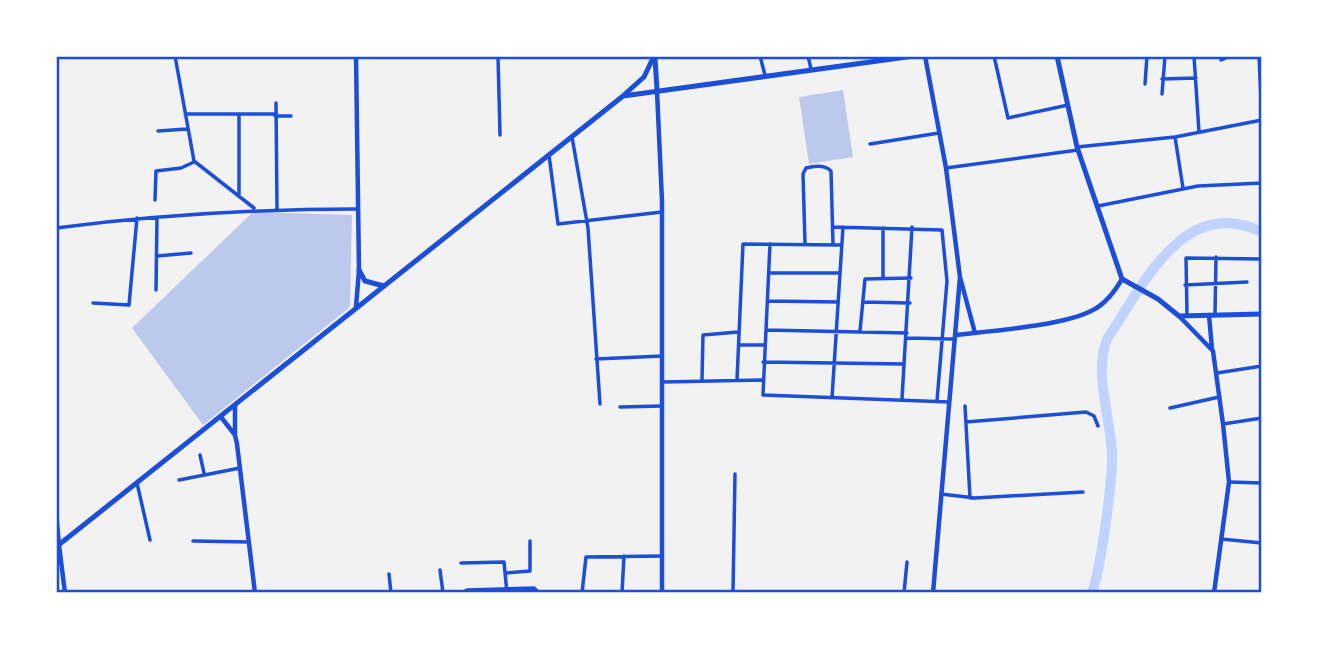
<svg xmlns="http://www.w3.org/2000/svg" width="1318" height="649" viewBox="0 0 1318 649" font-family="'Titillium Web',sans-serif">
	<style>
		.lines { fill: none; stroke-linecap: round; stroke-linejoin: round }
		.river { stroke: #bfd3fe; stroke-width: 10 }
		.building { fill: #bdc9ec }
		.minor { stroke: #1d4ed8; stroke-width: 3.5 }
		.tertiary { stroke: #1d4ed8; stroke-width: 4.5 }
		.secondary { stroke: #1d4ed8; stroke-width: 4.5 }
		.primary { stroke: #1d4ed8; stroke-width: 5 }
		.neatline { fill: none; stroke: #1d4ed8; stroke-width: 2.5 }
	</style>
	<rect width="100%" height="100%" fill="#f2f2f2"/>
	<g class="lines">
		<path class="river" d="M1092 593C1101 567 1113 480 1112 452 1110 417 1094 372 1107 339 1143 286 1183 194 1262 232"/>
	</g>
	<path class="building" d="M843 90 853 157 809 164 799 97Z
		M253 212 352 215 350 307 203 425 132 328Z"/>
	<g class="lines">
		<path class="minor" d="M175 56 194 161 254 208
			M498 56 500 135
			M760 56 765 75
			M808 56 811 69
			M994 56 1008 118 1068 105
			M1194 56 1199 132
			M1259 56 1262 120
			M1221 60 1231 56
			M1162 79 1196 78
			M1145 84 1147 56
			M1162 94 1165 56
			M276 103 277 209
			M185 114H275
			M239 114V196
			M275 116H291
			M158 131 187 129
			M572 137 588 228 600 404
			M1175 137 1183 188
			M870 144 939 133
			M1077 147 1175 137 1262 120
			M549 155 558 224 662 212
			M946 168 1078 150
			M155 200 156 171 181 168 194 162
			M1098 206 1198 186 1262 183
			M834 227 942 230 947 281 937 401
			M56 228C158 215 254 209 357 209
			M805 243 803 174 806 168C814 166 825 165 831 171L833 244
			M770 244 763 395 949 402
			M157 256 191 253
			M769 273H840
			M883 278V228
			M1185 285 1247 282
			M156 290 157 217
			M768 301 838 302
			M863 302 910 303
			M93 303 129 305 137 218
			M1215 314 1216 257
			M1187 315 1186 258 1262 259
			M766 330 907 333
			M860 331 865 279 911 278
			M907 338 954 339
			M739 345H764
			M596 359 662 356
			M763 362 904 364
			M1217 373 1262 366
			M702 380 703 335 738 332
			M737 380 743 244 842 245
			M663 382 762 380
			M832 398 843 227
			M902 399 912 227
			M965 406 970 498
			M620 407 662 406
			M1170 408 1219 397
			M966 422 1086 412 1094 416 1098 426
			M1223 424 1262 418
			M200 455 204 473
			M179 480 240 468
			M1229 482 1262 483
			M137 483 150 540
			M941 494 975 498 1083 492
			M1221 539 1262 543
			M193 541 249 542
			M461 563 504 562 507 593
			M440 570 443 593
			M506 573 530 571V541
			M389 574 391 593
			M462 593 467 590 534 588 539 593
			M566 593H582
			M582 593 586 557 662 556
			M622 593 624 556
			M733 593 735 474
			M904 593 907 562"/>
		<path class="tertiary" d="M235 405V434
			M221 417 235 435 237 444 255 593
			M59 545 65 593"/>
		<path class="secondary" d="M356 56 359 270 356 307
			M925 56 946 168 960 277 975 333
			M657 91 662 201V593
			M1209 315 1212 349
			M1179 316 1213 351 1223 424 1229 482 1214 593
			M955 335C990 331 1064 326 1093 310 1105 304 1115 291 1122 279
			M56 513 59 545
			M933 593 960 277"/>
		<path class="primary" d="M1057 56 1077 147 1122 279 1158 299 1179 316 1262 314
			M655 58 657 90
			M625 94 644 77 654 56
			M359 270 365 281 384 286
			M56 547 623 96 914 56"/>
	</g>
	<rect width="1318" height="649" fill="none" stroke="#ffffff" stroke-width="116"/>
	<rect x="58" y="58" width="1202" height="533" class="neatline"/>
</svg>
